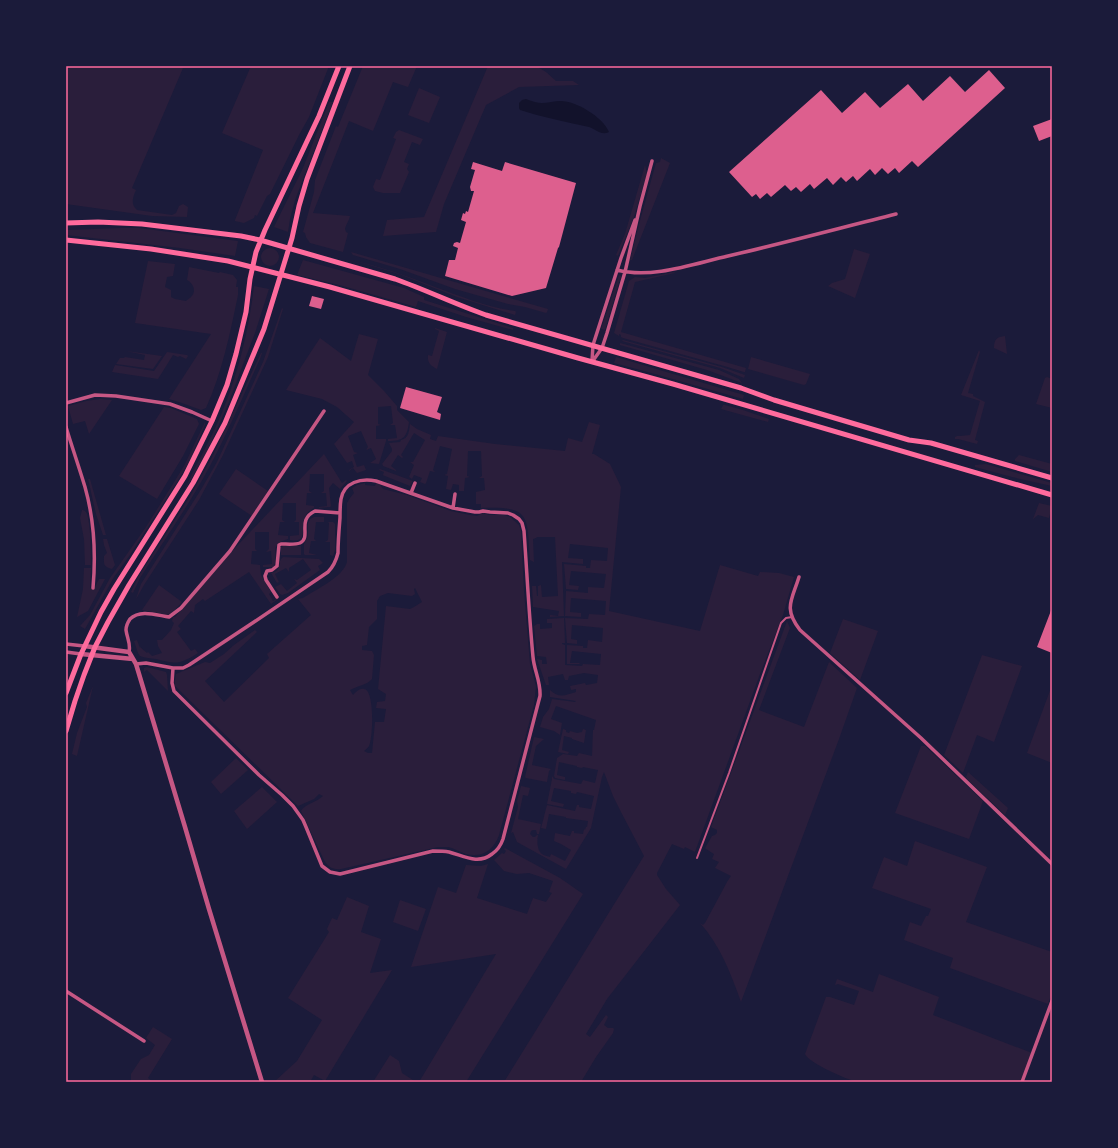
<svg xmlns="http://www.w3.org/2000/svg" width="1118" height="1148" viewBox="0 0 1118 1148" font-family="Lato,sans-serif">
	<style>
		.green { fill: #2a1e3b; fill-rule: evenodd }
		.water { fill: #12122b }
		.building { fill: #dd5f8e }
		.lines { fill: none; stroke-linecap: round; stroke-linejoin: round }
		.service { stroke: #c65784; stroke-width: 2 }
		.minor { stroke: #c65784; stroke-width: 3.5 }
		.tertiary { stroke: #c65784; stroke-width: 4.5 }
		.secondary { stroke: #ff6b9d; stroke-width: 5 }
		.neatline { fill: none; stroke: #ff6b9d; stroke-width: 1.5 }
	</style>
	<rect width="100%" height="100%" fill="#1b1b3a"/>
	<path class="green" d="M66 66H230L183 68 132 188 136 190C133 197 130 204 137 210L172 215 176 213 179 206 183 204 188 207 187 217 152 216 66 204Z
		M251 66H329L309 117 299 135 270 194 267 196 257 216 255 215 254 218 244 223 235 221V220L263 150 222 133Z
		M363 66H417L408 87 393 82 373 131 349 121 313 213 350 216C349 221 346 224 345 229L346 232 348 233 343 252 310 243 306 237 305 233 303 232 314 192 315 180 336 126 338 127Z
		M488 66H536L546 72 556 81H573L579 85 519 87 486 105 444 204 436 232 383 236 387 220 424 217Z
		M419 88 440 97 429 123 408 115Z
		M329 102H333L295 200 290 219 288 232 274 227 303 168Z
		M399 130 423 139 420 145 412 142 404 162 409 164 407 169 409 172 400 193H383L375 191 373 187 376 179 380 180 396 139 393 138 396 132Z
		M661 158 670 163 632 260H630L639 224 656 163 660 162Z
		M645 165 647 174 634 217 618 256 616 255 625 234Z
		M121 228H139L238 241 235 256 180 248 66 235V230Z
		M261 257a9 9 0 1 1 18 0a9 9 0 1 1-18 0Z
		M854 249 870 254 855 298 828 286 832 283 845 279Z
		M351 252 548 309 547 312 546 313 525 307 508 304 455 289 400 269 353 255Z
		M303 260 404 288 424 297V300L513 328V330L466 317 418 301 416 307 343 286 297 275Z
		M353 260C381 267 408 276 435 287 460 296 489 308 515 311L516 312 515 315 457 297 399 274Z
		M148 261 175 264 173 276 167 277 165 287 171 290V297L175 299 186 301C186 301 191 297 191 297 197 291 193 283 187 280L189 267 219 273 220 272 233 275 237 280 236 287H238V295C230 334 222 372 206 408L201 410 182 403 169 399 211 334 135 323Z
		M675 273 635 282 621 332 746 368 745 372H744L724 366 623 338 621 337V335L619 334V336L614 333 629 281 635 277 645 278 674 272Z
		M619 275 621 276 605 330 601 329Z
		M254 286 269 289 255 333 245 359 229 402 207 452 185 490V489C196 464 210 441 221 415 238 374 249 330 254 286Z
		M282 308 283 309 268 357 223 455 199 500 144 585 136 599 141 584 202 488 217 462 263 362Z
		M435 328 447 332 437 369C431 366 427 363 428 355L432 356 439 331 435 329Z
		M359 334 378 339 368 375 384 391 397 406V410L409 422C407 437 404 441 388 441V439L397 438 395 425H390L393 423 391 406 378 407V424L381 425 376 426V439H386V441L379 464 370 463 376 459 371 448 366 450 368 447 361 431 348 436 354 452 358 453 353 455 357 467 364 465 366 470 357 473 353 468 349 471V470L354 467 352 461 347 463 334 444 354 422 337 407 322 399 286 390 320 338 351 361Z
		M1005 336 1007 354 994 348C994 339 997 337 1005 336Z
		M623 340 722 367 745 375 744 378 720 368 622 341Z
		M620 343 719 370 739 379 742 383 707 370 620 345Z
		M979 350 980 352 968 393 973 394V396L985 402 975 440 978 441 977 444 958 439H955V437L957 436H960L970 435 980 401 961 395Z
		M126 351 162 356 153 369 116 364 120 358H124L125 357 144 360 145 355Z
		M167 352 187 355 188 356 186 359 180 356 178 357 173 355 158 379 112 372 115 365 154 371Z
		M261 353H262L260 359C244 394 229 430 211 464 190 504 164 540 140 578L133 593 131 592 138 577 190 496 212 457Z
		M616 357 744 395 743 399 655 374 614 363Z
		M751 357 810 374 806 384 804 385 748 369Z
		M1047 377 1052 379V408L1036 404 1045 378Z
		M100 399 112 400 89 434 85 421 73 424 68 406 86 401Z
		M723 405H725L743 410 769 419 768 422 721 409Z
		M164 407 171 408 197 419 199 424 183 456 157 499 119 476Z
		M205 422V425L189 462 176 484 130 555 114 577 85 629 80 626 90 615 110 578 146 527 171 487 184 466Z
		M589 422 600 425 592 454H594L610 464 621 487 609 611 700 631 720 565 758 576 760 572 779 573 794 577 783 615 760 674 695 852 685 847 684 849 672 844 657 873V875L666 889 680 905 607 999 586 1034 590 1037 606 1015 608 1017 604 1025 608 1028H613L614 1029 613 1033 596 1057 581 1082H504L644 856 621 812 613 796 604 772 602 777 591 828 566 869 517 842 513 832 511 833 518 807 517 801 521 786 530 788 528 796 523 795 518 819 541 824 539 834H537L536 830H533L531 831 530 834 533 837H535L537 835H538C537 840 537 848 540 852 542 855 547 856 550 857L551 854 565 861 571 850 561 844 554 841 555 833 570 836 572 831H574V833L583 834 584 829 585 830 586 827H587L588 821 566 818V817L549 814 546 829 541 828 547 805 575 811 577 805H579V807L591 809 594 796 577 792 576 794 571 793V791L554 788 551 801 564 804 563 807 547 804 552 779V776L554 779 581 784 583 780 595 783 598 770 583 767 582 768 577 767V766L559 762 557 775 565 777V780L555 778 554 776 557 758 563 754 577 756 579 753 592 756 593 730H594L596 720 556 706 551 719 562 723 560 735 554 731 540 727 543 717 549 709 552 699 575 702 576 701 550 697V690C559 699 566 695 576 692V689L571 690 570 686 585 683 586 685 597 683 598 675 584 673 569 676 568 680H565L563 674 548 677 549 685H546L537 659 542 660V664H547L546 657 537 656 534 626 537 624H540V629L552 628V623H547V619L564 618 565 643H562V644L565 645V665L582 666 583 664 600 665 601 654 572 651 570 663H580L579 664H567V645L583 646V648H587L588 640 602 642 603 628 572 625 571 639 577 640V644L567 643 565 618 588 619 589 614 605 615 606 601 571 598 570 612 581 613V617L565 616 566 591 588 593V587L604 588 606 574 571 571 569 585 579 586 578 590 566 589 564 564 586 566V568H590L591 560 607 561 608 548 570 544 568 558 583 559V564L562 562 564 616 550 617V615L558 616 559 611 533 607 532 586H536L537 596H538V586L541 585 542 597 558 596 555 537H537L536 538 533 539 534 562 530 560C527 515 531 506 481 508V504H476V492L485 490 484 478H479L482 476 481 451H468L467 476 470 477 465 478 464 491H459V485L453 484 451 490 446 489 448 476 444 475 447 474 452 449 440 446 433 470 435 472 430 471 426 483 425 484 420 482 422 478 414 475 412 479 409 477 414 465 410 462H413L425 440 414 433 401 455 403 457 402 458 398 455 391 466 396 470V471L383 466V465L382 464 392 451V449L389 443 400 442 401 440C409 438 409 431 410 424L417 429 431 435 430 439 436 441 438 436 495 444 565 451 568 438 582 442Z
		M324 454 342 483 346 480 347 481 340 489 333 483 329 488 331 506 330 507 319 508V507L327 506 326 493H321L324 491V474H310L309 491 312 493H307L306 505 314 506V508C293 518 314 545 290 540V536L299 535V522H294L296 520V503H283L282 520 285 522H280L278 535 288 536V539C266 545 281 557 273 567H263V565L272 564 271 551 266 552 269 549V532H255V549L257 551H252L251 564 260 565 261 575 271 592 269 594 273 601 278 598V599L271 604 249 572 205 601 203 599 195 605 194 613 191 611 178 626 181 629 177 632 191 651 195 649 198 653C179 665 176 664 156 659 151 658 145 658 140 656L138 653 134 641 137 640 140 648V647L147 653 148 652 152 656 162 653 158 646 157 640H162L171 630 174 623 172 621 173 617H175L236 547Z
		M1019 455 1052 464V472L1015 461V459Z
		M986 464 1052 483V486L1012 477 975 467V465Z
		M236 469 268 491 252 516 219 494Z
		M380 469 413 481 410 486 380 474 383 475 384 472 379 470Z
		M88 479H90L106 535H103L96 514Z
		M365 483V485L375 486 376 483 379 484 383 489 407 495 451 511 470 515 477 516 483 513 489 515H504L510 517 519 525 521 531 524 591 530 664 536 686 534 705 499 835C494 850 482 858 466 854 460 852 454 848 448 847 445 847 441 847 438 847L341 869C333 870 328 867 324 860L301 811C305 804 317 802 323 796L319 794 314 799 298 806 174 685 176 674 205 662 210 663 224 654 234 645 255 630 257 632 205 681 224 702 269 658 267 654 311 615 298 599 303 598C317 589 343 577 347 562V503L350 498 354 493 352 488 357 485ZM415 588 422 602 414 607 410 609 386 606 378 689 386 694 385 701 377 702 376 708 386 709 384 722H375L372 753H368L364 751C366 749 368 748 369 746 373 738 375 690 364 689 360 688 356 692 353 695L350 690C357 686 367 685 372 679L374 655 372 651 362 650V646L367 645 369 627 377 619V601L380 596 388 593 412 596 415 594 414 589Z
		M1039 503 1052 506 1049 518 1038 515 1033 519Z
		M82 510C83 510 84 510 85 511 91 515 91 556 91 565H85L84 539 80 518Z
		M314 517H324V522H316L314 539 316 541H311L309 553 317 555H305L304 554V544L308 536V523L310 519Z
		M328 522H333L335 524V550L333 556 330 555V542H325L328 540 329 523Z
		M103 539H107L115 565 112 569C103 566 104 565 104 556L107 553 104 545Z
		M285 545 301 546V555H281V547Z
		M283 557 319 559 323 563 318 566 320 570 288 593 282 595 280 594 275 587 281 584 287 591 297 583 294 579 297 580 311 570 303 559 289 568V572L286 568 275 574 279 582 277 583 271 573C284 570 276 563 283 557Z
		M84 568H91L90 588 94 589 99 579H105L88 611 77 617 83 589Z
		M159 585 182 602 173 612 168 615 142 610Z
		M843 619 878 631 860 680 830 653Z
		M787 621 790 628 759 710 804 727 829 662 857 688 839 739 741 1002C731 974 720 945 700 923L703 925 705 923 727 882 731 876 715 868 719 862 712 859 714 854 706 849 705 848 712 836 715 835 717 833V830L711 827Z
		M982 655 1022 666 994 742 977 735 963 773 944 755Z
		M147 667 166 672 167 675 168 691 147 670 144 672V668Z
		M1052 685V763L1027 753Z
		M93 686 77 756 72 754 77 733 87 707 86 703Z
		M563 729 566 730V732L569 733 570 731 577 733 582 732 583 729 586 730 584 743 572 739V738L564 736 562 750 569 752 568 754 558 752Z
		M534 737 544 739 536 746 532 765 551 769 549 771 547 782 526 778 525 777Z
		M921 746H925L983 801 969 839 895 813Z
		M236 758 248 770 221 794 211 782Z
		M968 772 1008 808 1005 815 967 779 966 777Z
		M262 787 277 802 247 829 234 811Z
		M915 841 987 867 966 922 1052 952V993L1048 1004 950 968 953 958 904 940 910 922 921 926 926 916H928L931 909 872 888 884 857 907 866Z
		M505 848 560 878 583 894 466 1082H419L496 954 411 967 438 887 456 893 466 865 481 866 488 864 477 898 527 914 533 898 546 902 552 893 549 892 553 881 529 873 517 874 504 871 494 860 502 853 504 854 506 851 504 849Z
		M347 897 369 906 361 932 381 939 370 973 392 970 325 1081 314 1075 310 1082H274L297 1061 322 1020 288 998 329 932 327 929 332 918 337 920Z
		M400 900 426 909 418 931 393 922Z
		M879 974 939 997 933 1015 1032 1053 1021 1082H993L986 1080 985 1082H857C846 1079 809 1063 805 1054L826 997H830L854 1005 859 991 838 984 835 985 837 979 873 992Z
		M153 1027 172 1039 148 1078 153 1082H131V1074L141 1059 149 1055 155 1045 146 1038Z
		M390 1055 399 1061 402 1073 416 1082H373Z"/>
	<path class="water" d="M526 99C531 101 537 103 542 103 548 103 554 101 561 101 576 101 603 117 609 132 601 136 596 129 589 127 566 122 542 117 520 110L519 108V103L522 100Z"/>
	<path class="building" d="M989 70 1005 88 918 167 912 161 899 173 895 168 888 174 882 168 875 175 870 169 857 181 853 176 846 182 841 177 833 185 827 178 814 189 810 184 801 192 796 187 791 191 785 185 771 197 767 193 760 199 756 194 752 197 729 172 821 90 842 113 865 92 880 108 908 84 923 101 950 76 965 92Z
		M1052 119V136L1039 141 1033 126Z
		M473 162 502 171 505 162 576 183 559 247 558 248 546 288 512 296 445 276 449 260H455L458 248 453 246 454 243 457 242 460 243 466 222 461 220 463 213 465 214 466 211 468 212 474 191H471L470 187 475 170 471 169Z
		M312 296 324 299 321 309 309 306Z
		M406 387 442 397 437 412 441 414 440 420 400 408Z
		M1052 608V653L1037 647Z"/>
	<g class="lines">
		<path class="service" d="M697 858 729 773 781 623 786 618 792 617"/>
		<path class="minor" d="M617 270C652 279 693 264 728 256 784 243 840 228 896 214
			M592 361 593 345 621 258 635 220
			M592 362 602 348 607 333 625 272 640 206 652 161
			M66 403 95 395 116 396 170 404 192 412 212 421
			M66 427C72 447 79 467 85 487 94 519 96 554 93 588
			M411 493 415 483
			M453 508 455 494
			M799 577C792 600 783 608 800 630L921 738 1052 864
			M277 597 266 580 265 576 267 571 272 570 277 566 279 545 281 544C287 544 295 545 300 543 312 537 296 520 315 511L340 513
			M66 644 84 646
			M66 652 81 654
			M129 652C131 644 127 638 126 630 126 627 128 622 130 619 140 609 156 615 169 617L181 608 230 551 324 411
			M136 664 146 663 173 668 172 683 174 691 259 775 282 795 293 806 303 820 306 827 322 866 330 872 340 874 433 851C439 851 444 851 449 852 464 856 478 865 492 854 498 850 501 845 503 839L540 696C541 682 534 670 533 657 529 615 527 573 524 531L522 523 519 519 513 515 508 513 490 512 483 511 479 512H475L453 508 376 481C361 478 344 482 341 499 340 505 340 512 340 518 339 530 338 541 338 553 336 561 334 566 328 572L254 622 189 665 183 668H173
			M66 991 144 1041
			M1022 1082 1052 1001"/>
		<path class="tertiary" d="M84 646 129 652 136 664 185 827 209 909 262 1082
			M81 654 133 659"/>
		<path class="secondary" d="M66 223 98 222 142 224 241 236 260 240 395 279C426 290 455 304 486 315L741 388 774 400 909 440 931 443 1052 478
			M66 240 151 249 228 261 330 287 578 358 673 384 1052 495
			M66 693 81 654 101 612 114 589 185 476 212 421 227 385 236 354 246 312 250 279 256 252 265 230 319 116 339 66
			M66 731 75 701 84 675 95 647 108 622 129 585 193 483 225 423 264 329 292 238 299 206 307 179 350 66"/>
	</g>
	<rect width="1118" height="1148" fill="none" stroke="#1b1b3a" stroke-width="134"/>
	<rect x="67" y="67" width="984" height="1014" class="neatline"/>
</svg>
